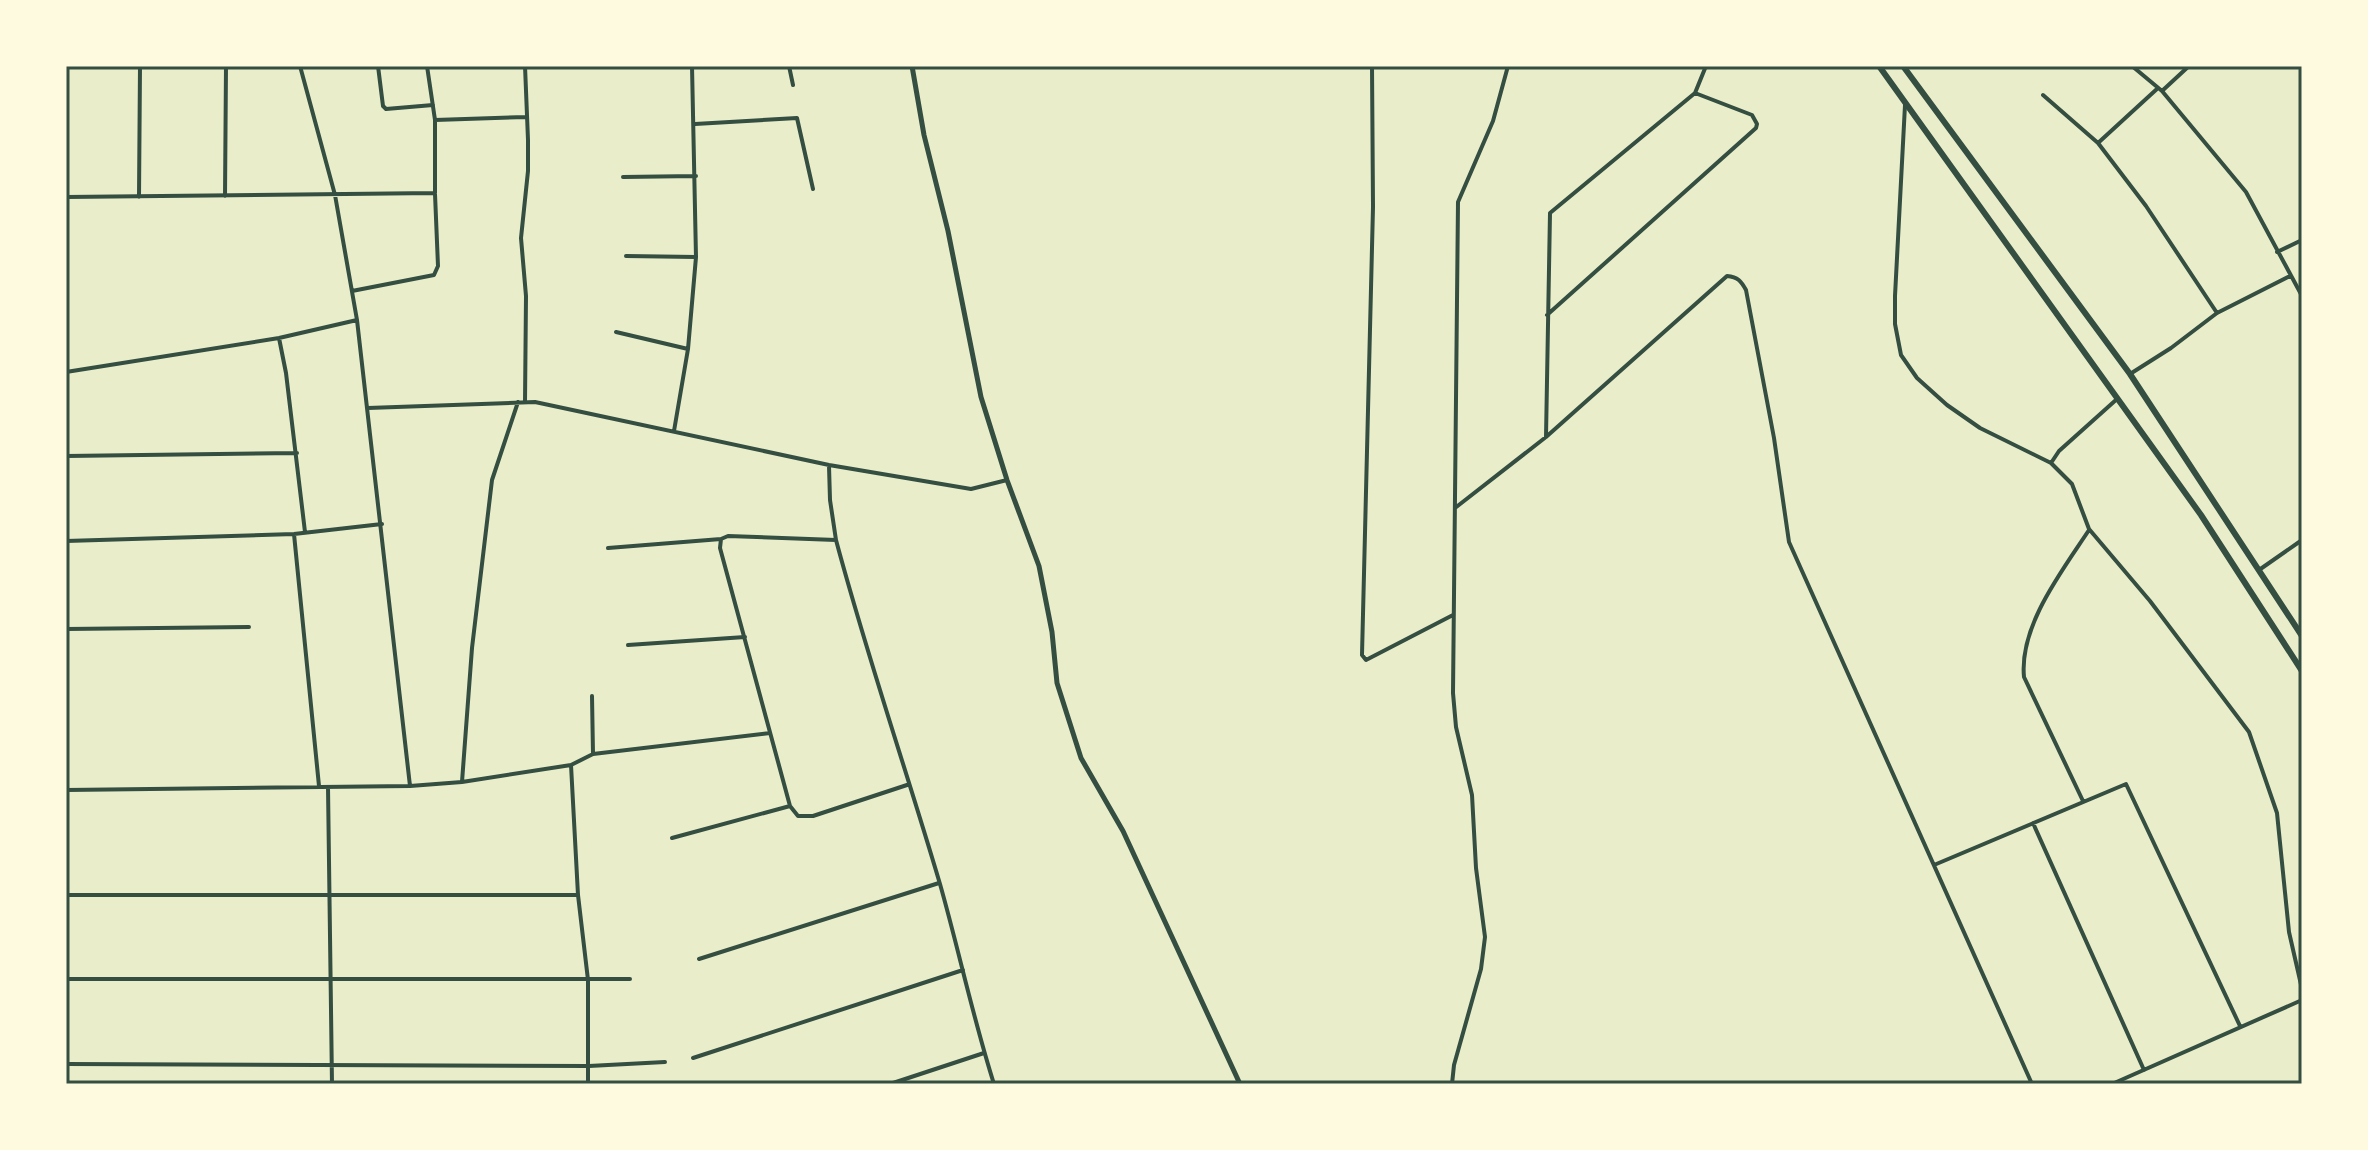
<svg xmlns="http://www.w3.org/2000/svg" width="2368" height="1150" viewBox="0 0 2368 1150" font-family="'Roboto Condensed',sans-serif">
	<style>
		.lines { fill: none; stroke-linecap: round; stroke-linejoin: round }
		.minor { stroke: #344e41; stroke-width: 4 }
		.tertiary { stroke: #344e41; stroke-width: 5 }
		.secondary { stroke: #344e41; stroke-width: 6 }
		.neatline { fill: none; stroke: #344e41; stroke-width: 3 }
	</style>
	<rect width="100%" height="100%" fill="#e9edc9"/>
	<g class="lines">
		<path class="minor" d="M300 66 335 195 357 320 410 786
			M378 66 383 106 386 109 433 105
			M427 66 435 120
			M525 66 528 140V171L521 238 526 296 525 402
			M789 66 793 85
			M1372 66 1373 207 1362 655 1366 660 1453 615
			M2132 66 2162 91 2246 192 2302 296
			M2162 91 2189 66
			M2043 95 2098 143 2146 206 2217 313
			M1905 105 1895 296V324L1901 355 1917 378 1947 405 1980 428 2051 463 2072 484 2089 529 2150 601 2249 732 2277 813 2289 932 2302 989
			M695 124 797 118 813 189
			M2098 143 2158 88
			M623 177 696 176
			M225 196 226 66
			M66 197 435 193V120L526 117
			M66 197 67 66
			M139 197 140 66
			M2277 252 2302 240
			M626 256 696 257
			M352 291 434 275 438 266 435 194
			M1547 315 1756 128 1757 124 1752 115 1695 93
			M616 332 688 349
			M279 338 286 373 305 532
			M66 372 279 338 357 320
			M2130 374 2171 348 2217 313 2290 276
			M368 408 535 402 829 465 971 489 1007 480
			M674 431 688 349 696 257 692 66
			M1546 437 1550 213 1695 93 1706 66
			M66 456 297 453
			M2051 463 2059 451 2117 399
			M829 466 830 500 836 540C867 656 906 769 940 884 959 951 973 1018 994 1084
			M1455 508 1546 437 1727 276C1738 277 1741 281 1746 290L1774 438 1789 542 2032 1084
			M294 534 319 786
			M836 540 728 536 721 539 720 548 790 806 798 816H813L907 785
			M66 541 294 534 382 524
			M608 548 721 539
			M2259 570 2302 540
			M66 629 249 627
			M628 645 745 637
			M592 696 593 754
			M571 765 578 895 588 980V1084
			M462 782 472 648 492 480 518 402
			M328 787 332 1084
			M66 790 410 786 462 782 571 765 593 754 770 733
			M2083 801 2024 677C2019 626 2062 571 2089 530
			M2033 823 2144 1070
			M672 838 790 806
			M1934 865 2126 784 2240 1026
			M66 895H578
			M699 959 939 883
			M66 979H630
			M693 1058 963 970
			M66 1064 589 1066 665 1062
			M890 1084 984 1053
			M1452 1084 1454 1065 1481 969 1485 937 1476 868 1472 795 1456 727 1453 693 1458 202 1493 121 1508 66
			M2112 1084 2302 1000"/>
		<path class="tertiary" d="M912 66 924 135 948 231 981 397 1007 480 1039 566 1052 632 1057 683 1081 758 1123 831 1240 1084"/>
		<path class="secondary" d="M1879 66 2201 515 2302 671
			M1903 66 2130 374 2302 636"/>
	</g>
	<rect width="2368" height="1150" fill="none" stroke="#fefae0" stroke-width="136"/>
	<rect x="68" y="68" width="2232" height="1014" class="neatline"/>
</svg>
